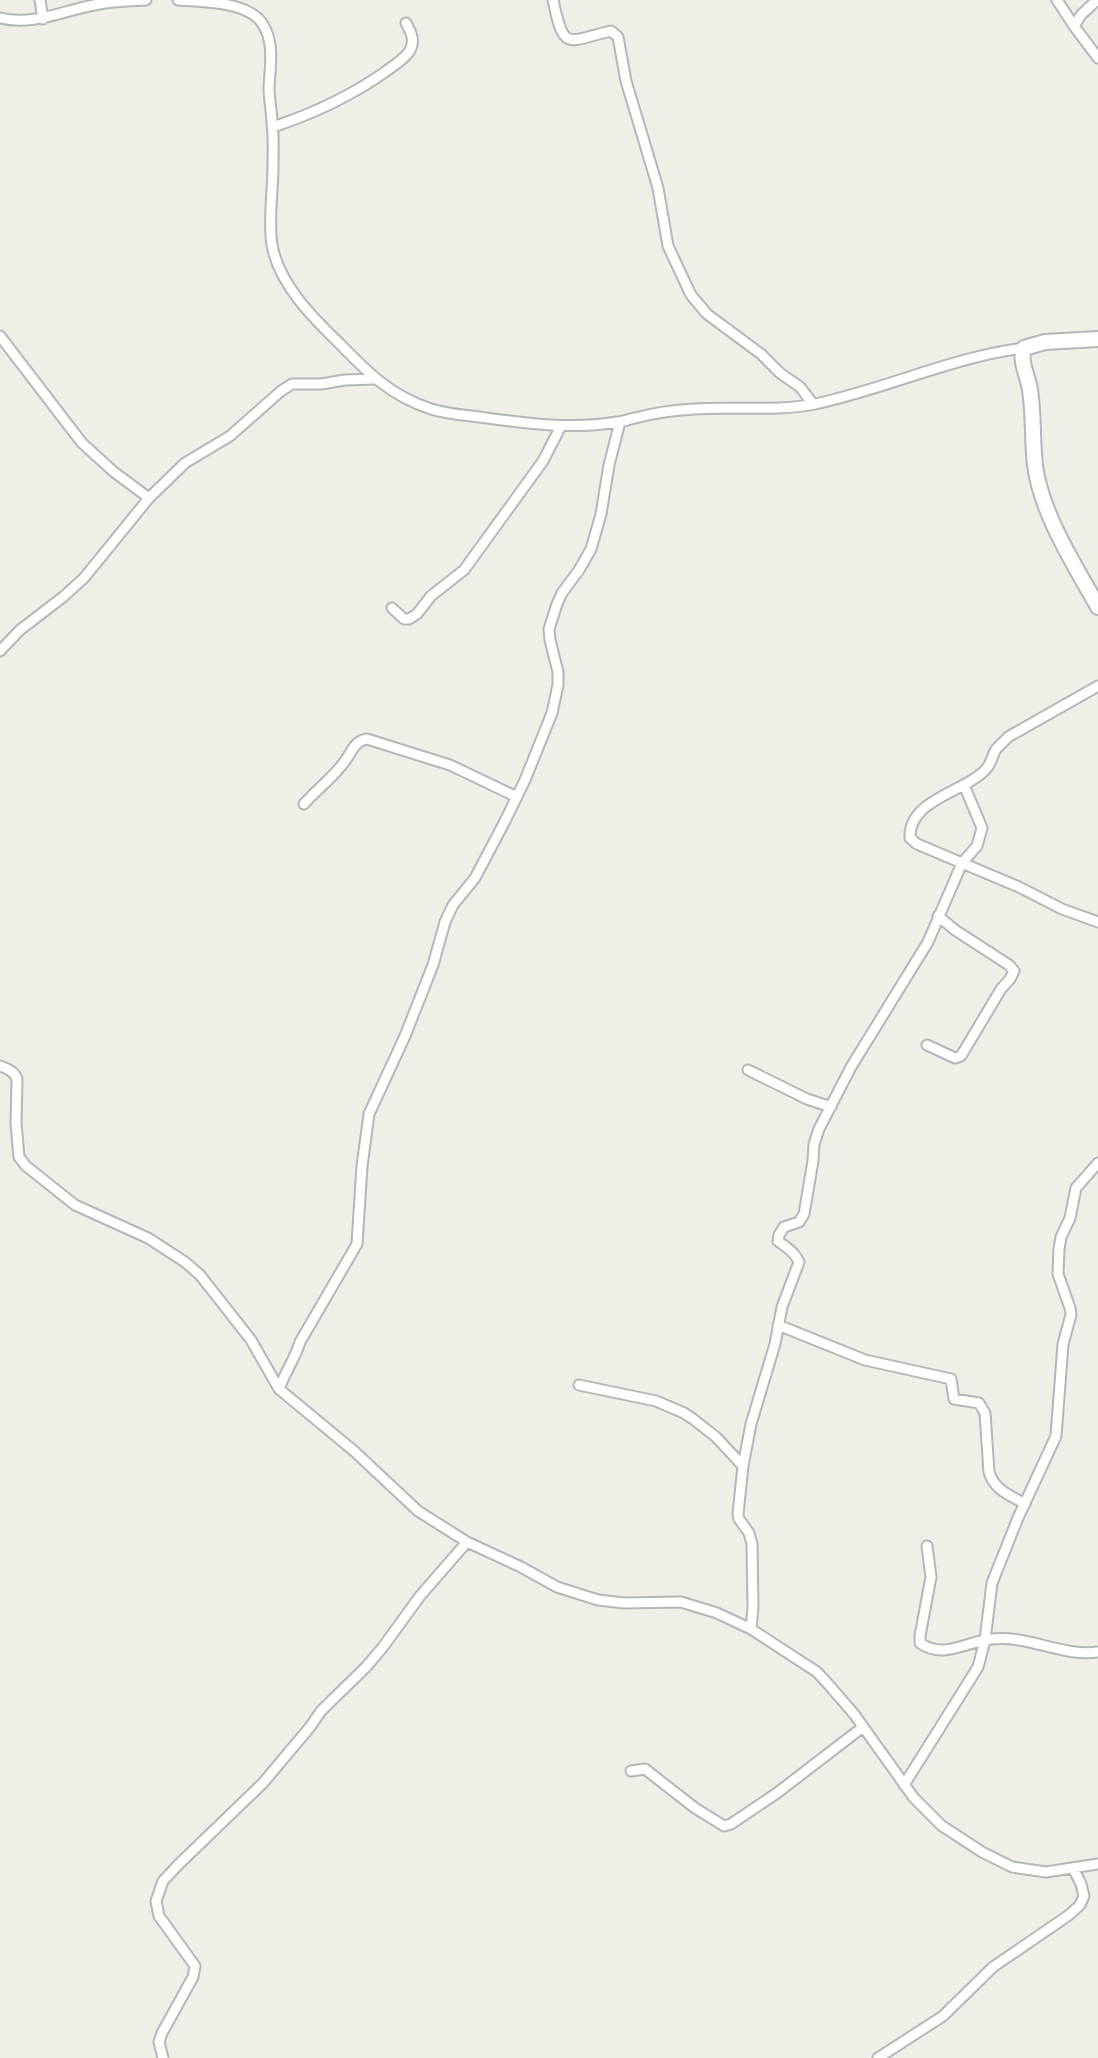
<svg xmlns="http://www.w3.org/2000/svg" width="1098" height="2058" viewBox="0 0 1098 2058" font-family="'Archivo Narrow',sans-serif">
	<style>
		.lines { fill: none; stroke-linecap: round; stroke-linejoin: round }
		.street-casing { stroke: #b4b7ba; stroke-width: 13 }
		.secondary-casing { stroke: #b3b6ba; stroke-width: 18 }
		.street { stroke: #fff; stroke-width: 9 }
		.secondary { stroke: #fff; stroke-width: 14 }
	</style>
	<rect width="100%" height="100%" fill="#efeee7"/>
	<g class="lines">
		<g class="street-casing">
			<path id="street" d="M40 0 43 19
				M178 0C201 1 248 2 262 23 275 42 270 66 269 88 269 100 272 112 272 124 274 138 273 152 273 166 273 192 268 219 272 245 279 284 312 317 339 343 368 373 391 396 431 409 446 414 463 415 479 417 524 423 571 430 617 422 623 422 629 419 635 418 654 413 675 410 694 409 734 406 775 412 815 404 886 389 952 357 1024 348
				M553 0C564 53 567 41 611 31L618 37 626 81 658 188 668 246 691 295 707 314 761 354 780 373 800 387 813 404
				M1057 0 1074 26 1098 58
				M0 18C33 26 62 11 94 5 111 1 128 1 146 0
				M1074 26 1081 15 1097 0
				M273 127C312 114 351 96 385 72 393 66 403 60 409 52 416 41 411 32 406 23
				M0 336 82 443 114 472 149 498
				M392 608 404 619H409L417 614 431 596 464 570 543 461 561 426
				M0 651 20 630 63 597 84 578 149 498 185 463 230 436 281 391 292 384H321L345 380 374 379
				M1098 686 1008 737C1004 742 998 746 995 751 992 757 991 763 987 768 967 792 908 799 910 838L917 844 1019 887 1062 909 1098 922
				M304 804C317 789 334 777 345 761 352 752 354 741 367 739L450 765 517 797
				M927 1045 955 1058 961 1056 1001 989 1010 979 1014 971 1009 965 955 930 938 916
				M0 1066C8 1069 14 1071 17 1079L16 1123 19 1157 26 1166 75 1205 148 1238 185 1262 200 1275 251 1340 279 1389 354 1451 418 1511 467 1542 521 1567 557 1587 598 1600 624 1603 681 1602 717 1613 751 1629 817 1672 828 1684 854 1714 914 1798 942 1826 953 1833 982 1852 1012 1867 1046 1872 1098 1864
				M748 1070 807 1099 831 1107
				M778 1325 865 1360 951 1379 954 1399 979 1403 985 1413 989 1472C994 1490 1010 1495 1025 1504
				M579 1385 656 1401 684 1413 693 1419 716 1437 743 1466
				M279 1389C285 1372 295 1359 300 1342L357 1244 362 1166 369 1114 405 1036 433 965 445 922 453 905 475 878 504 823 525 780 552 713 558 685V672L550 640 549 629 557 604 562 593 579 570 591 549 601 514 609 465 620 422
				M927 1546 931 1577 920 1636V1643C944 1660 967 1641 992 1639 1029 1635 1062 1657 1098 1652
				M751 1629 753 1607 752 1544 749 1533 739 1519 738 1514 743 1466 751 1424 775 1344 782 1307 799 1262C794 1251 787 1248 778 1241L779 1235 784 1227 799 1222 804 1214 813 1161 814 1144 819 1129 851 1067 928 942 962 863 977 846 982 828 964 785
				M631 1771 645 1769 695 1808 724 1826 731 1824 777 1793 863 1727
				M904 1785 978 1667 985 1640 992 1583 1018 1518 1056 1436 1063 1344 1071 1315 1070 1308 1058 1274 1059 1249 1061 1237 1070 1218 1076 1188 1098 1163
				M163 2058 159 2042 162 2033 193 1977 195 1966 159 1916 156 1901 163 1881 179 1864 263 1783 310 1727 321 1711 366 1667 383 1647 420 1596 467 1542
				M878 2058 943 2016 993 1967 1069 1915 1080 1905 1084 1896 1081 1884 1073 1868"/>
		</g>
		<g class="secondary-casing">
			<path id="secondary" d="M1098 339 1045 342 1024 348C1019 361 1028 376 1030 390 1034 415 1032 440 1035 465 1041 513 1074 564 1098 607"/>
		</g>
		<use href="#street" class="street"/>
		<use href="#secondary" class="secondary"/>
	</g>
</svg>
